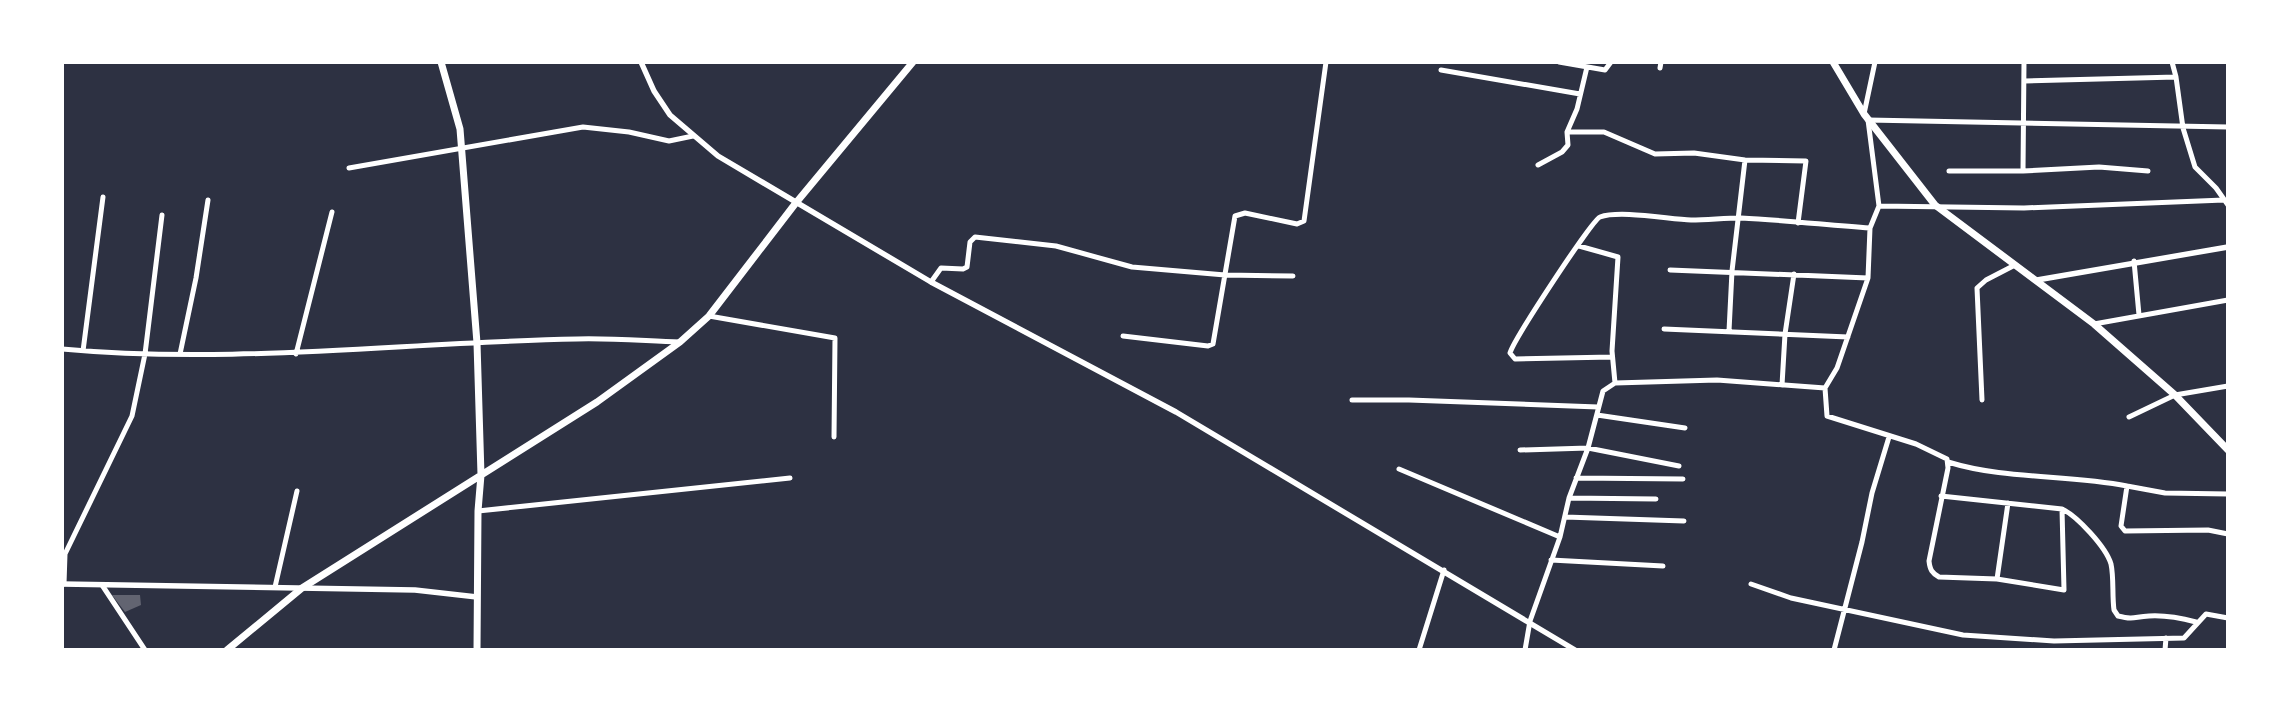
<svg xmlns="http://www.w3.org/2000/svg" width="2290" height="712" viewBox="0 0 2290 712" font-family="Manrope,sans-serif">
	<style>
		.building { fill: #626471 }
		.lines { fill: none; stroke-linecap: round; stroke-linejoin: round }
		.minor { stroke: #fff; stroke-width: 5 }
		.tertiary { stroke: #fff; stroke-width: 5.5 }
		.secondary { stroke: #fff; stroke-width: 7 }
	</style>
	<rect width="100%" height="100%" fill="#2d3142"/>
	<path class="building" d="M112 595H140L141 605 125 612Z"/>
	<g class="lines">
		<path class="minor" d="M1559 62 1605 70 1611 62
			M2172 62 2176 77 2183 128 2195 167 2216 188 2228 205
			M1660 68 1661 62
			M1441 70 1580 94
			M2025 81 2176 77
			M1864 114 1875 62
			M1567 132H1604L1655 154 1694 153 1745 160 1806 161 1798 223
			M1538 165 1562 152 1568 145 1567 132 1577 109 1587 67
			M349 168 583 127 629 132 669 141 693 136
			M1949 171H2023L2099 167 2148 171
			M2023 171 2024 62
			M1879 206 1868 120 2228 127
			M1579 246 1618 257 1612 351 1615 383
			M2134 261 2139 315
			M1670 270 1868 278
			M931 282 941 268 963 269 967 267 970 242 975 237 1056 246 1132 267 1225 275 1293 276
			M709 316 835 338 834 437
			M2094 324 2228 300
			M1664 329 1848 337
			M1729 331 1732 271 1745 160
			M1123 336 1208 346 1213 344 1235 216 1245 213 1297 224 1304 221 1326 62
			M62 349C234 365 405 342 577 339 611 338 646 341 680 342
			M83 351 103 197
			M180 354 196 278 208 200
			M296 354 332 212
			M1612 357 1515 359 1510 353C1514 339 1592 220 1600 217 1620 210 1668 219 1691 220 1708 220 1724 218 1741 218 1784 220 1827 225 1870 228
			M1782 385 1785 334 1794 274
			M1825 388 1827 416 1916 444 1947 459 1948 468 1929 561C1930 570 1932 573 1939 577L1997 579 2064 590 2062 509
			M1352 400H1409L1598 407
			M1982 400 1977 288 1986 280 2015 265
			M1597 415 1685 428
			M2129 417 2175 395 2228 386
			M1520 450 1588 448 1679 466
			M1948 462C2006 480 2068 474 2127 486L2121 526 2125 531 2208 530 2228 534
			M1399 469 1560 537
			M1576 478 1683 479
			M2127 486 2165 493 2228 494
			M1941 496 2062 509C2077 516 2106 547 2111 564 2114 578 2112 596 2114 610L2118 616C2135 620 2133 617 2149 616 2165 615 2181 618 2196 622
			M1569 498 1656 499
			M478 511 790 478
			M1565 517 1684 521
			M1551 560 1663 566
			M1997 579 2008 503
			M64 584 65 554 132 416 145 354 162 215
			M1751 584 1791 598 1963 635 2054 641 2184 638 2206 614 2228 618
			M102 585 145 650
			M275 587 297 491
			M1419 650 1444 570
			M1525 650 1530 621 1560 537 1569 498 1588 448 1603 391 1615 383 1717 380 1825 388 1837 368 1868 278 1870 228 1879 206 2024 208 2224 200
			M1834 650 1862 542 1872 493 1889 437
			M2165 650 2166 638"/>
		<path class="tertiary" d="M641 62 654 91 670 115 718 156 931 282 1176 412 1575 650
			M2037 280 2228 247
			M62 584 415 590 477 597"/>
		<path class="secondary" d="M441 62 460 129 477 343 481 475 478 511 477 650
			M1833 62 1864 114 1935 205 2094 324 2175 395 2228 450
			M227 650 302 588 597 402 680 342 709 316 795 204 913 62"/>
	</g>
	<rect width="2290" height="712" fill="none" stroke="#ffffff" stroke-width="128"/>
</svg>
